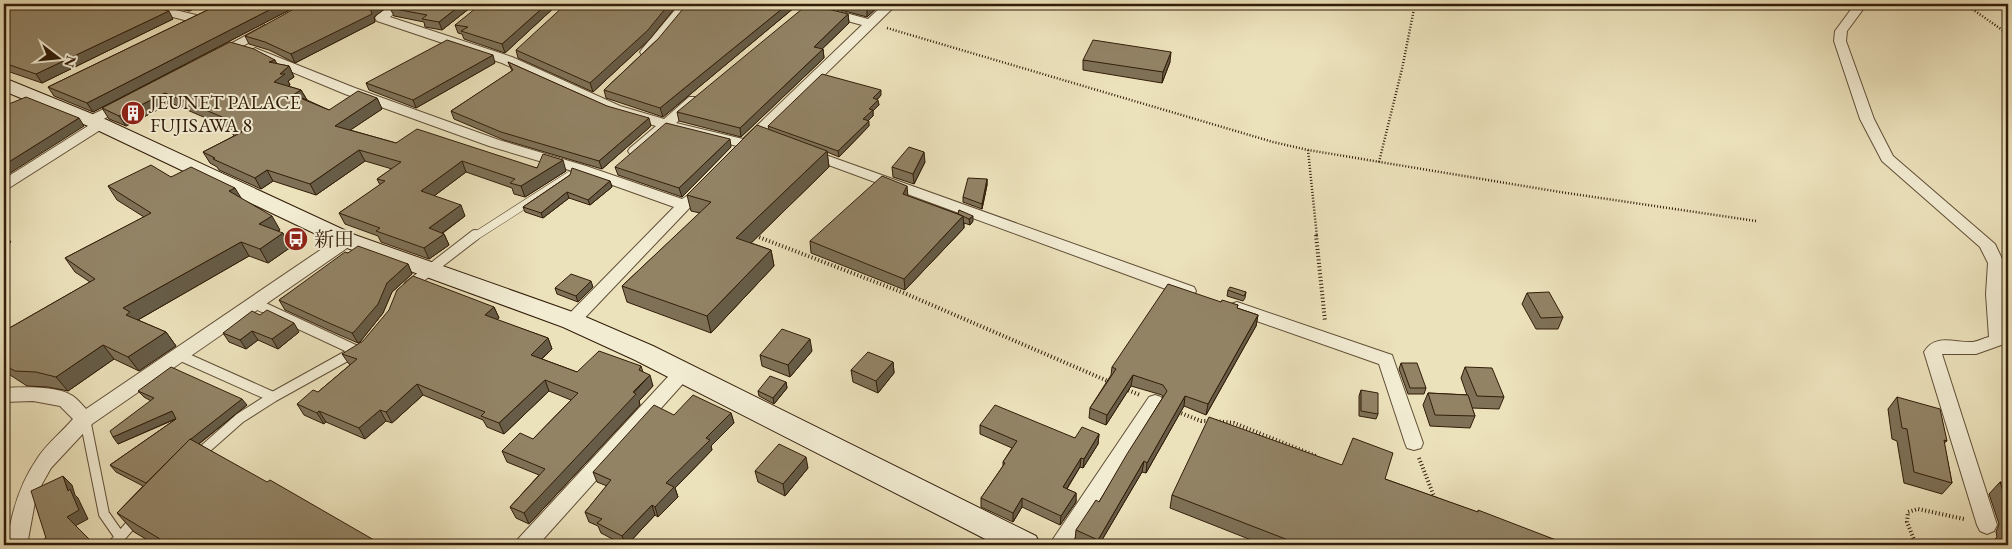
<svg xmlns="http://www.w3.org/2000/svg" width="2012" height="549" viewBox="0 0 2012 549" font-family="'EB Garamond','Noto Serif JP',serif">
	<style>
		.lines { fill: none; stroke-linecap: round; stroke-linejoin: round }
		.lane-far1-casing { stroke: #604e35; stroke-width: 9 }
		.lane-casing { stroke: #604e35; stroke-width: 12 }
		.street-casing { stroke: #604e35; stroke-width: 2 }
		.secondary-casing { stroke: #321d08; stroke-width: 2 }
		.path-far1 { stroke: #321d08; stroke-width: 2.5; stroke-dasharray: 1 2; stroke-linecap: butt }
		.path { stroke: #321d08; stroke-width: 4; stroke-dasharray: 1 2.5; stroke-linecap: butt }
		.lane-far1 { stroke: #f2ecd3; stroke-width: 8 }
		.lane { stroke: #f2ecd3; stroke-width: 10 }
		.street { fill: #f2ecd3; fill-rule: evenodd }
		.secondary { fill: #f2ecd3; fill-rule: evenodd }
		.wall { fill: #7e7157; stroke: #321d08 }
		.shaded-wall { fill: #665c47; stroke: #321d08 }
		.building { fill: #928365; stroke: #321d08 }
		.labels { text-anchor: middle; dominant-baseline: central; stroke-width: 4; stroke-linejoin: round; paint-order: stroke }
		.poi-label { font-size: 20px; fill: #321d08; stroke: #f2ecd3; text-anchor: start }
	</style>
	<rect width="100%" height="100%" fill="#ebe1bb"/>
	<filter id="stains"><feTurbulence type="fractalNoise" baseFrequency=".004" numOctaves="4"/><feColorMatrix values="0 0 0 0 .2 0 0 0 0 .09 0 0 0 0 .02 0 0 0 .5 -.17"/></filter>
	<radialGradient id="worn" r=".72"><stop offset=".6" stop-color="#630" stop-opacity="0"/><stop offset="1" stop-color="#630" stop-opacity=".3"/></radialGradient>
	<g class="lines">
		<g class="lane-far1-casing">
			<path id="lane-far1" d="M474 237 569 176"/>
		</g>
		<g class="lane-casing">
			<path id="lane" d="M409 286 475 235
				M254 303 357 351
				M179 355 273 397
				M85 419 104 514 120 537
				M197 456 240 418 273 397 354 352
				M113 545 136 519"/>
		</g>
		<g class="street-casing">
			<path id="street" d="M132 4H151L196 15 198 18 192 22 134 7Z
				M393 4H406L390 17 512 57 620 106 664 119 689 97H699L701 100 699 103 676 123 743 139 862 25 796 7 794 4H812L868 19 884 4H897L752 146 745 148 668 129 640 154H630L628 151 630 148 656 126 610 112 502 63 377 21 375 18 377 15Z
				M680 4H692L650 55H642L640 52 642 49Z
				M1855 4H1867L1847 31 1846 41 1874 119 1893 156 1995 244 2004 263 2002 294 2007 340 2004 344 1976 354H1942L1997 525 1994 531 1987 534 1980 531 1977 525 1924 352C1935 333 1955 343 1973 342 1979 341 1984 338 1989 337L1986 294 1988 263 1980 247 1882 161 1860 119 1834 41 1835 31Z
				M265 25 271 29 269 32 222 57H214L212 54Z
				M255 48 355 88 499 140 586 166 682 199 690 194 695 196 698 199 578 325 572 327 566 325 563 321 566 317 674 207 576 172 489 146 345 94 251 55 249 52Z
				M123 100 130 104 102 120 107 124 105 127 9 188 4 189V179L91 124 85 120 87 117Z
				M809 149 1194 287 1196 291 1194 295 1188 297 1182 295 804 156 802 153 804 150Z
				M347 235 353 236 355 240 353 244 92 424 51 468 42 484 35 502 27 545H7C11 514 19 485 37 459 46 444 62 432 73 419L60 406 33 401 4 402V388C21 387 56 386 71 395 77 398 82 405 86 409L341 236Z
				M1237 302 1392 355 1423 443 1421 448 1414 450 1407 448 1405 443 1379 364 1231 312 1229 308 1231 304Z
				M683 365 689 367 692 372 689 377 538 545H515L518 539 677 367Z
				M1155 395 1161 397 1164 402 1161 407 1070 545H1049L1149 397Z"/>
		</g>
		<g class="secondary-casing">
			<path id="secondary" d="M4 78 107 120 355 235 581 315 653 346 1036 536 1040 545H997L635 360 563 327 339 245 93 128 4 91Z"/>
		</g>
		<path class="path-far1" d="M1965 4 2008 34
			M887 28 1273 142 1308 150 1560 192 1756 221
			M1308 150 1317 237
			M1379 162 1402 69 1415 4"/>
		<path class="path" d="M1316 235 1325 321
			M756 236 904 293 1110 382
			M1125 389 1140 395
			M1178 412 1201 421H1210
			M1216 421 1234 423 1316 456
			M1419 458 1435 499
			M1916 545 1907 522 1908 512 1918 509 1964 519"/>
		<use href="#lane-far1" class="lane-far1"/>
		<use href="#lane" class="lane"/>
		<use href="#street" class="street"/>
		<use href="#secondary" class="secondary"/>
	</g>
	<path class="wall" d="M4 4 173 19 42 83 7 71 4 72Z
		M158 4H206L189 11Z
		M220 4H301L93 112 54 96 48 87Z
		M396 4H475L442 30 425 27 424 22 394 16 390 8Z
		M558 4 505 53 464 39 462 34 458 33 455 25Z
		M723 4H795V7L663 117 606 98 604 90 658 39 728 8 732 5Z
		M818 4H881L867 17Z
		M848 14 849 23 822 49H823L824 58 741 137 679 121 677 112Z
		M374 17 375 22 295 63 269 50 249 44 245 36Z
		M650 39 593 92 518 58 516 50Z
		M1083 60 1170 62 1162 83 1083 70Z
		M508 62 651 126 602 169 504 140 454 119 451 111 512 71Z
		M495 63 416 108 369 90 366 83Z
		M277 64 289 66 294 77 288 81 290 85 288 86 301 90 307 100 329 110 377 98 382 109 350 130 396 143 537 168 566 171 525 197 514 194 512 188 466 172 434 196 465 216 443 233 444 234 449 245 429 259 381 242 378 236 345 224 339 213 380 185 377 179 392 169 365 161 316 195 273 181 261 189 219 170 217 167 210 163 203 152 234 136 229 128 171 103 126 126 109 119 102 108Z
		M881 95 877 100 879 105 873 111V116L868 121 869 126 839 157 827 152 829 167 751 243 771 250 774 266 711 333 627 302 622 286 700 213 691 211 687 195 769 129 768 126Z
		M731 147 682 197 618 175 615 167Z
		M925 162 914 184 893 177 892 167Z
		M570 175 610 181 612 187 590 205 569 198 543 218 525 212 523 207Z
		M171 177 241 199 280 230 278 231 291 247 268 263 249 256 138 320 166 332 176 346 139 371 114 359 68 391 48 387 27 386 4 371V336L8 333 6 330 90 282 75 272 65 258 144 217 117 200 108 186Z
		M987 179V185L982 209 963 202V197Z
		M908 196 958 214 959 210 973 221 970 225 964 223V228L905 290 811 253 810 241Z
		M348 253 408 264 412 274 392 292 383 313 360 342 358 343 335 333 285 310 279 300Z
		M593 287 578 302 557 294 555 288Z
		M1228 290 1246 292 1245 298 1243 301 1227 296Z
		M1527 293 1563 317 1558 329H1536L1522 304Z
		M1221 302 1238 305 1237 308 1258 315 1256 326 1206 415 1184 406 1146 473 1142 472 1099 545H1087L1075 540 1076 530 1099 502 1163 397 1162 395 1131 386 1106 425 1089 418 1090 408 1111 375 1112 367Z
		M494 307 499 318 497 320 548 338 552 349 542 359 577 372 641 366 643 372 653 386 639 401 640 405 529 524 516 518 510 507 539 475 507 462 502 451 533 439 571 400 549 391 504 434 487 427 483 420 423 395 392 423 386 421 365 439 326 422 324 424 304 415 297 404 318 392 350 365 349 364 342 354Z
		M260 315 299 332 278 349 258 340 246 349 229 342 223 333Z
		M812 351 790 377 762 366 760 355Z
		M893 362 894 373 878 393 853 382 851 370Z
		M1401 363 1426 388 1424 394H1408L1399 369Z
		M1465 367 1504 397 1499 409 1472 408 1475 416 1470 428 1430 426 1423 405 1428 393 1467 395 1461 378Z
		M786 382 787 388 774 404 759 396 758 391Z
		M1361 390 1378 414 1376 419 1359 416V396Z
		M138 391 247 405 199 444 368 545H156L134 532 117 513 143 486 116 472 110 465 176 419 118 444 151 401 144 397Z
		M1897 397 1947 441 1944 443 1952 483 1942 494 1904 483 1897 441 1892 439 1888 409Z
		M731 413 734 423 711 446 712 450 675 488 678 497 658 517 655 515 627 545H624L601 533 598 526 589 522 585 512 607 486 597 482 593 472 674 415Z
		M980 425 1075 438 1099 434 1098 444 1083 468 1080 467 1067 489 1076 493V502L1060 525 1022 507 1013 522 981 507V498L1003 466V462L1012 448 980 434Z
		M808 468 785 496 758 482 755 471Z
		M1385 479 1569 545H1264L1170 508 1172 495Z
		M2000 482 2008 485V545H1996L1994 540 1997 537 1996 532 1999 524 1989 494Z"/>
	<path class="shaded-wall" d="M185 4H206L189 11Z
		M281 4H301L93 112 87 103Z
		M376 4H391L374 17 375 22 295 63 291 54 370 8Z
		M462 4H475L442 30 439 22Z
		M547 4H558L505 53 502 44Z
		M669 4H678L650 39 593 92 590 83Z
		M788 4H795V7L663 117 660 108Z
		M872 4H881L867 17V9Z
		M169 11 173 19 42 83 36 74Z
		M848 14 849 23 815 56 814 47Z
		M823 49 824 58 741 137 740 128Z
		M1171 52 1170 62 1162 83 1163 72Z
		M493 55 495 63 416 108 413 100Z
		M275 60 280 70 269 62Z
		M4 66 7 71 4 72Z
		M289 66 294 77 288 81 290 85 280 93 274 82 280 74Z
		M301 90 307 100 293 95Z
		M881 90V95L873 104V98Z
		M165 93 171 103 126 126 119 116Z
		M377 98 382 109 340 137 335 126Z
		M878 100 879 105 873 111V116L864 125 863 119 869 109Z
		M79 118 84 126 4 177V165Z
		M649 118 651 126 602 169 599 161Z
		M869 121V126L839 157 838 151Z
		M730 139 731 147 682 197 679 188Z
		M359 150 365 161 316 195 310 184Z
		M827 151 829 167 740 254 736 238Z
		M924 152 925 162 914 184 913 174Z
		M563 160 566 171 525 197 521 186Z
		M462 161 466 172 426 202 421 191Z
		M267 170 273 181 261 189 255 178Z
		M987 179V185L982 209V204Z
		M610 181 612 187 590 205 588 200Z
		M907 186 908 197 903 194Z
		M235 188 243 201 229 191Z
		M567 192 569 198 543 218 541 213Z
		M461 205 465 216 434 239 429 228Z
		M272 216 280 230 267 238 259 224Z
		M963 216 964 228 905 290 904 279Z
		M973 216V221L970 225 969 219Z
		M283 233 291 247 268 263 260 249Z
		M444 234 449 245 429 259 424 248Z
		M6 236 11 242 4 247V238Z
		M241 242 249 256 136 321 126 315 123 308Z
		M771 250 774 266 711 333 707 316Z
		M408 264 412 274 392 292 383 313 360 342 358 343 352 333 387 283Z
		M591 281 593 287 578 302 576 296Z
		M494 307 499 318 490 326 485 315Z
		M1258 315 1256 326 1206 415 1208 404Z
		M294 323 299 332 278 349 272 339Z
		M252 331 258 340 246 349 240 340Z
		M166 332 176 346 139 371 128 357Z
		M548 338 552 349 535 365 531 355Z
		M810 339 812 351 790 377 788 365Z
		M103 345 114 359 68 391 56 377Z
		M893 362 894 373 878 393 876 381Z
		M650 375 653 386 639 401 640 405 529 524 524 513Z
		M1133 375 1131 386 1106 425 1107 415Z
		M545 380 549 391 504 434 499 423Z
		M786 382 787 388 774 404 773 398Z
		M417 384 423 395 392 423 386 412Z
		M1185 396 1184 406 1146 473 1147 463Z
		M242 399 247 405 191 450 185 443Z
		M380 410 386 421 365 439 359 428Z
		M172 411 177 418 118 444 113 437Z
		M319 411 326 422 324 424 317 413Z
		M731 413 734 423 711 446 712 450 675 488 678 497 658 517 655 507 666 483 706 438Z
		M1099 434 1098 444 1083 468 1084 459Z
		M806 457 808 468 785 496 783 484Z
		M1081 458 1080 467 1062 496 1063 487Z
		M1144 461 1142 472 1099 545H1097L1098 540Z
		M63 476 72 485 75 495 78 498 88 519 75 526 67 517 68 491Z
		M1076 493V502L1060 525 1061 516Z
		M1022 498V507L1013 522V513Z
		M652 505 655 515 627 545H626L622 536Z
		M89 539 96 545H79Z
		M374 540 378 545H368Z"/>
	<path class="building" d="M4 4H141L169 11 36 74 4 63Z
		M220 4H281L87 103 48 87Z
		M303 4H376L370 8 372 14 291 54 265 42 245 36Z
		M396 4H462L439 22 422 19 427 15 390 8Z
		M481 4H547L502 44 461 31 468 27 455 25Z
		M566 4H669L648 30 590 83 516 50Z
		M687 4H706L728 8 734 4H788L660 108 604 90 658 39Z
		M808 4 848 14 814 47 823 49 740 128 677 112Z
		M848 4H872L867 9Z
		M447 40 493 55 413 100 366 83Z
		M1093 40 1171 52 1163 72 1083 60Z
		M230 42 254 49 275 60 269 62 289 66 280 74H285L274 82 301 90 293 95 329 110 358 91 377 98 335 126 396 143 417 129 537 168 543 154 563 160 521 186 510 183 515 179 462 161 421 191 461 205 429 228 444 234 424 248 376 231 380 228 339 213 385 181 377 179 401 162 359 150 310 184 267 170 255 178 213 159 215 158 203 152 242 132 227 125 234 122 165 93 119 116 102 108Z
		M508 62 607 106 649 118 599 161 501 132 451 111 513 70Z
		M822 74 881 90 873 98 878 100 869 109 873 110 863 119 869 121 838 151 768 126Z
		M26 97 79 118 4 165V106Z
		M666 123 730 139 679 188 615 167Z
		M757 125 827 151 736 238 771 250 707 316 622 286 711 202 687 195Z
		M909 147 924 152 913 174 892 167Z
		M151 165 171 177 191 167 235 188 229 191 272 216 259 224 283 233 260 249 241 242 123 308 130 312 126 315 166 332 128 357 103 345 56 377 36 372 15 371 4 365V336L9 332 6 330 95 279 65 258 151 213 108 186Z
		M572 168 610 181 588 200 567 192 541 213 523 207 570 175Z
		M882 176 907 186 903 194 963 216 904 279 810 241Z
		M968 178 987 179 982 204 963 197Z
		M959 210 973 216 969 219 958 214Z
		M358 246 408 264 387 283 378 304 354 332 352 333 329 323 279 300 345 252 348 253Z
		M571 274 591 281 576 296 555 288Z
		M413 276 494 307 485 315 548 338 531 355 577 372 599 351 641 366 639 370 650 375 633 392 636 394 524 513 510 507 545 469 502 451 520 433 533 439 578 393 545 380 499 423 481 416 485 412 417 384 386 412 380 410 359 428 319 411 317 413 297 404 313 390 318 392 357 359 342 354 363 341 389 310 397 290Z
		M1168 284 1221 302 1222 300 1238 305 1237 308 1258 315 1208 404 1185 396 1147 463 1144 461 1098 540 1076 530 1096 500 1099 502 1127 454 1167 391 1163 385 1133 375 1107 415 1090 408 1116 369 1112 367Z
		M1230 287 1246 292 1244 296 1228 290Z
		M1549 292 1563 317 1541 318 1527 293Z
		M267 310 294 323 272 339 252 331 240 340 223 333 252 311 260 315Z
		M782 329 810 339 788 365 760 355Z
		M868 352 893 362 876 381 851 370Z
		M1401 363H1417L1426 388H1410Z
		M171 367 242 399 191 439H190L146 483 110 465 176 419 172 411 113 437 110 431 154 398 138 391Z
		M1465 367 1492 368 1504 397 1477 396Z
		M770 376 786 382 773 398 758 391Z
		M1361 390 1378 393V414L1361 411Z
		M1428 393 1468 395 1475 416 1435 415Z
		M693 395 731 413 706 438 710 440 666 483 674 487 655 507 652 505 622 536 597 523 602 519 585 512 611 480 593 472 654 405 674 415Z
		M1897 397 1940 409 1947 441 1944 440 1952 483 1914 472 1907 429 1902 428Z
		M995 405 1075 438 1082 427 1099 434 1084 459 1081 458 1063 487 1076 493 1061 516 1022 498 1013 513 981 498 1005 463 1003 462 1017 441 980 425Z
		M1209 417 1342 465 1353 438 1393 453 1385 479 1478 512V510L1569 545H1301L1172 495Z
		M190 439 267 482 270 480 374 540 368 545H170L117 513Z
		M779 444 806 457 783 484 755 471Z
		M63 476 68 491 70 489 79 510 67 517 89 539 79 545H34L46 538 31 491Z
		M2000 482 2008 485V507Z
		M2006 528 2008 529V538Z"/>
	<defs>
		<g id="building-disc" transform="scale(1.25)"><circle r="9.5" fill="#8f2418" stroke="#f2ecd3"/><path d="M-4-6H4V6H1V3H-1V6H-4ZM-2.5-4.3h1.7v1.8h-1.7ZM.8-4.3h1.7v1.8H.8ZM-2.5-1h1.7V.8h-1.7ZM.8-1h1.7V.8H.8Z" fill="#fff"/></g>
		<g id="bus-disc" transform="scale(1.25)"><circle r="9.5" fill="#8f2418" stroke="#f2ecd3"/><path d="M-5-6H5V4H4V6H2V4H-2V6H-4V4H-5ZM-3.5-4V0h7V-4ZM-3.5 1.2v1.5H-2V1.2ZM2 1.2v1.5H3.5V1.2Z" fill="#fff"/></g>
	</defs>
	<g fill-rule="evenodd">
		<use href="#building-disc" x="133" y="113"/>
		<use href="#bus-disc" x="296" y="239"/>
	</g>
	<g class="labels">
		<g class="poi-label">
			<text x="150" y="102">JEUNET PALACE<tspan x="150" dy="23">FUJISAWA 8</tspan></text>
			<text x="314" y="239">新田</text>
		</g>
	</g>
	<rect width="2012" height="549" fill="none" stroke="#ebe1bb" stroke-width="20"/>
	<rect x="5" y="5" width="2002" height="539" fill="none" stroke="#321d08" stroke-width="2.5"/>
	<rect x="10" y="10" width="1992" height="529" fill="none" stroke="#321d08"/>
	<g transform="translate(58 58) rotate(106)" stroke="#f2ecd3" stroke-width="4" paint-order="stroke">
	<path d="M0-4L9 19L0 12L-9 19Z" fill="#321d08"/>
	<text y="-8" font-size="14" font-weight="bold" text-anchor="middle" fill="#321d08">N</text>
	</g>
	<rect width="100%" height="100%" filter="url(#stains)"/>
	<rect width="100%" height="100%" fill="url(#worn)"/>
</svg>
